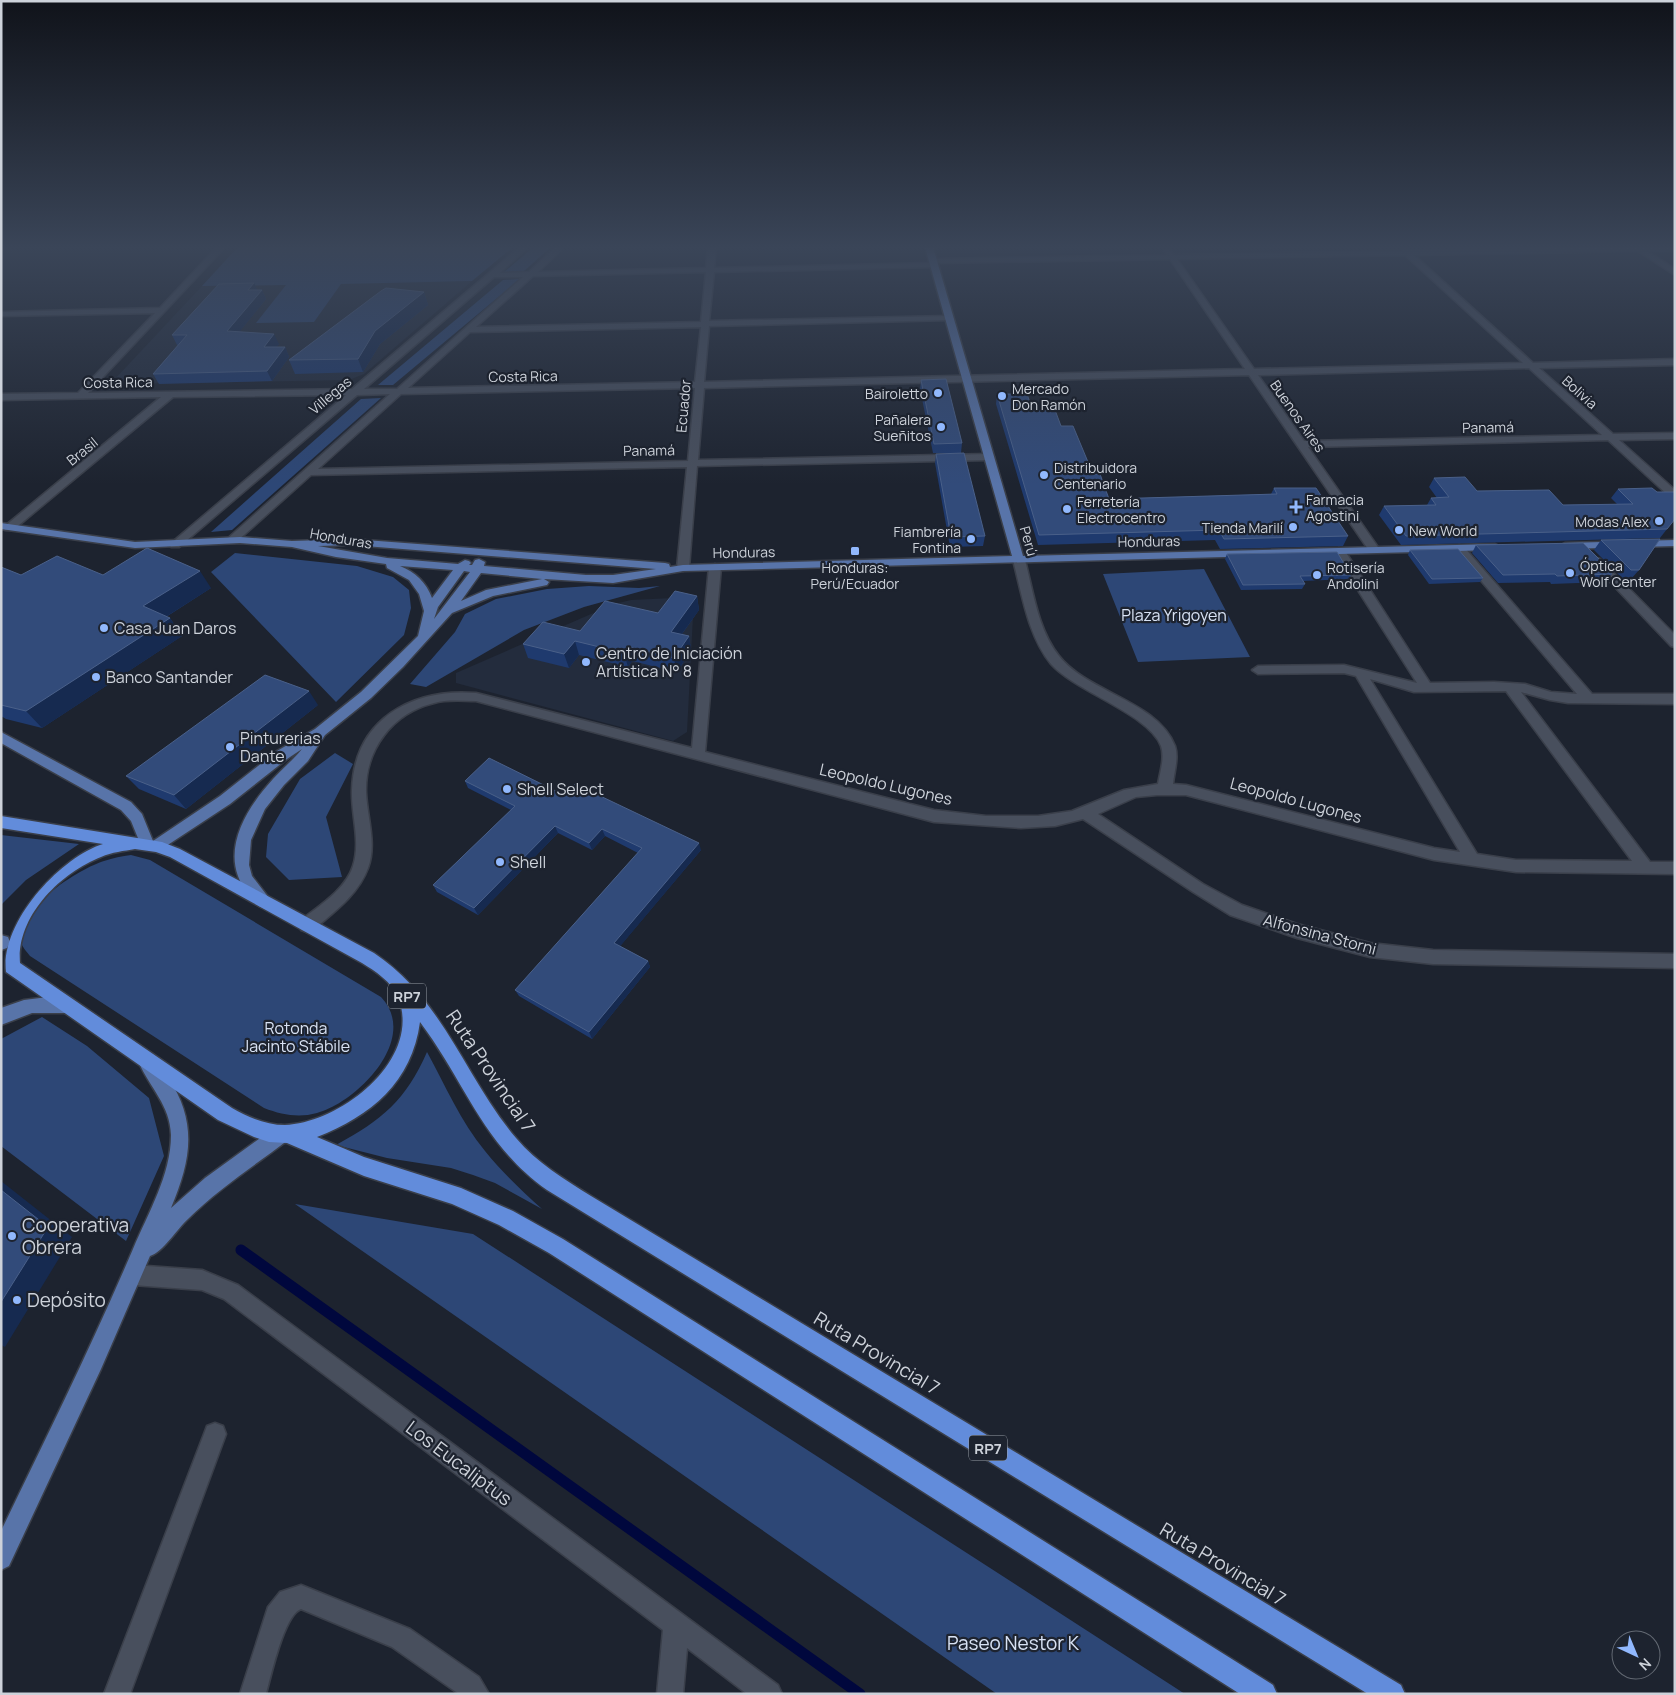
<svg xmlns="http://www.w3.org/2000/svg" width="1676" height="1695" viewBox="0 0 1676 1695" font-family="Manrope,sans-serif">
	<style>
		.built { fill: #232c3d }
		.green { fill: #2d4776 }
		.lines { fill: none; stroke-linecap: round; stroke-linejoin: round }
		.stream { stroke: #00073d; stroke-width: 11 }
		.minor-casing { stroke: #3a3f4a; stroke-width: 3 }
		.major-casing { stroke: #3a3f4a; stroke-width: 3 }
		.highway-casing { stroke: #3a3f4a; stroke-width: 3 }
		.minor { fill: #484f5d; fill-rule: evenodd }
		.major { fill: #5874a9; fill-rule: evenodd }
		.highway { fill: #628cdb; fill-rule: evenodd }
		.wall { fill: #1f3a6e }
		.shaded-wall { fill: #162a50 }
		.building { fill: #324b7a; stroke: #4a6089 }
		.poi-dot { fill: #91b8fd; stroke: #1d232f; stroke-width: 2 }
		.labels { text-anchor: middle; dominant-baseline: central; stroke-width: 4.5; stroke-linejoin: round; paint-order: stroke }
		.far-street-label { font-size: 14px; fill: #cdd2da; stroke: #1d232f }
		.far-poi-label { font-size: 14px; fill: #cdd2da; stroke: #1d232f; text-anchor: start }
		.shield { fill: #1d232f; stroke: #989ea7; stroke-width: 1 }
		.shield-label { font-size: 15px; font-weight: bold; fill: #cdd2da }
		.park-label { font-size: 16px; fill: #d8e2f4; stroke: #1d232f }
		.poi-label { font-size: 16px; fill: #cdd2da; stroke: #1d232f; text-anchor: start }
		.street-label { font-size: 16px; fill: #cdd2da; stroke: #1d232f }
		.near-street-label { font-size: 19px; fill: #cdd2da; stroke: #1d232f }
		.near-poi-label { font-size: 19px; fill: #cdd2da; stroke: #1d232f; text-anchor: start }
		.near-park-label { font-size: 19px; fill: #d8e2f4; stroke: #1d232f }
	</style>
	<rect width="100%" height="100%" fill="#1d232f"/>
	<path class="built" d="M472 281 364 374 349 380 122 384 114 380 202 286Z
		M694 597 687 732 673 741 456 683V673L614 604 631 600Z"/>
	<path class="green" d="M238 247H513L472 281 341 284 314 322 256 323 286 285 202 286Z
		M534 247H551L523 272H504Z
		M520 279 393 385H378L503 280Z
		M381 398 232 530 211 532 361 399Z
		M235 553 357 566 393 577 409 590 411 608 404 635 336 702 211 572Z
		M1204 569 1250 657 1138 662 1103 574Z
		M589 586 639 588 660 586 584 607 524 630 426 687 410 684 455 632 465 614 496 599 547 589Z
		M335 753 353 764 326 817 342 877 289 880 266 857 268 834 300 779Z
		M1 835 79 844 26 880 1 905Z
		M131 855 150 860 381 997C420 1038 358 1102 317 1113 299 1118 282 1115 264 1108L30 956C27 952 23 948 21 943 14 910 78 869 104 861 113 858 122 856 131 855Z
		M42 1017 87 1046 149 1098 164 1156 126 1241 1 1146V1039Z
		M427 1052C445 1085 461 1122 485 1151 502 1172 522 1191 542 1209L495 1183 473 1175 451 1168 387 1158 336 1145C382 1120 406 1100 427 1052Z
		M295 1204 473 1234 1185 1694H997Z"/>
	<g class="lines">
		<path class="stream" d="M241 1250 860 1694"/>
		<g class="minor-casing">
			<path id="minor" d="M1 247H12L1 250Z
				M217 247H225L88 393 352 389 520 247H528L500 273 529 272 556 247H564L538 272 706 268 708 247H716L714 268 931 263 929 261 933 259 1167 255 1164 251 1168 249 1174 255 1401 251 1404 248 1409 250 1675 247V250L1647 251 1675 269V275L1638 251 1414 255 1533 363 1675 359V365L1539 368 1613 434 1675 433V439L1619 440 1675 490V499L1671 498 1608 440 1308 447 1380 550 1378 552H1370L1249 375 704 388 698 460 989 454 994 457 989 460 697 466 689 568 683 571 677 568 687 467 311 475 235 543H227L225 541 227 539 390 394 357 395 179 547H171L169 545 346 395 173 397 13 530H5L4 528 5 526 161 397 1 400V394L78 393 155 313 1 316V312L160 308ZM1405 255 1523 363 1254 369 1177 259ZM1170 259 1245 369 704 382 709 326 949 320 953 318 949 316 709 321 714 272 934 267 938 265 936 263ZM706 272 701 322 476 327 533 276ZM494 277H523L397 389H364ZM701 327 695 382 408 388 470 332ZM1529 368 1602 435 1304 441 1258 375ZM695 388 688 461 318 469 401 394Z
				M1459 545 1463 546 1592 694H1675V704L1568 703 1550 700 1521 692 1650 862H1675V874L1516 872 1434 860 1186 795H1157L1136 797 1098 814 1203 884 1242 905 1297 924 1370 943 1433 950 1675 954V968L1433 964 1370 957 1297 938 1230 915 1193 892 1083 819 1055 826 1021 828 934 822 476 701C462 701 448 699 434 703 392 713 365 750 366 792 367 817 377 844 368 868 358 895 334 912 313 930L307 932 301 930 299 925 301 920C319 906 346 889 353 866 361 841 351 815 352 790 354 719 412 688 476 693L692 748 709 567 715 564 721 567 705 752 934 810 986 816H1038L1072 811 1124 790 1158 784C1160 772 1165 758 1161 746 1149 714 1076 692 1051 664 1028 636 1022 594 1013 560L1019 557 1025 560C1033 591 1038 630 1059 656 1088 693 1158 701 1175 746 1179 758 1174 772 1173 784L1186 785 1434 848 1460 852 1356 676 1344 673 1258 674 1252 670 1258 666 1344 665 1417 683 1333 551 1339 548 1345 551 1430 683 1494 682 1525 684 1551 692 1577 694 1455 550 1453 548ZM1370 679 1414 692 1506 691 1632 861 1516 860 1477 854Z
				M1596 558 1600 559 1675 635V647L1671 646 1592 563 1590 561 1592 559Z
				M133 1265 202 1270 238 1285 778 1685 782 1694H747L687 1648 683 1694H657L663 1630 224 1299 202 1290 133 1285 126 1282 123 1275 126 1268Z
				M215 1423 223 1426 226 1434 130 1694H104L204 1434 207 1426Z
				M301 1585 410 1629 479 1677 489 1694H459L392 1647 301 1609C284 1615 271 1676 266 1694H240L268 1607 280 1592Z"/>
		</g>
		<g class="major-casing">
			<path id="major" d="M925 247H933L1023 556 1495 544 1501 547 1495 550 683 571 613 583 544 579 549 582 547 585 493 596 452 613 403 667 371 698 325 735 308 761 284 785 265 809 251 840 249 865 252 876 272 902 270 907C259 910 255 903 249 895 217 856 244 811 273 779 282 769 293 760 302 749L287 759 230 804 157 852 151 849 142 848 131 821 121 810 1 743V732L131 802 142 814 153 841 220 796 277 751 315 729 361 692 418 636 424 611 419 594 409 580 387 568 386 564 336 557 292 547 240 543 135 548 1 529V523L135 542 240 537 292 541 352 539 665 563 669 564 670 567 683 565 1012 556ZM352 545 656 569 613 575H586L484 566 485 562 479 559 475 560 472 565H469L471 563 469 561 465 560 458 564 387 558 318 546ZM400 566 453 570 432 598C426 582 415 572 400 566ZM464 571 470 572 434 619 438 607ZM481 573 542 579 486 590 461 601Z
				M1675 540V546L1565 549 1559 546 1565 543Z
				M1 935 8 937 10 942 7 948 1 950Z
				M48 997 71 1000 74 1005 71 1010 65 1013H32L1 1025V1008L24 1000Z
				M148 1055C158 1058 163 1068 168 1077 198 1123 191 1160 171 1208L205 1178 274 1128 281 1125 288 1128 290 1134 288 1140C254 1166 218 1189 188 1219 177 1229 163 1252 150 1256L101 1369 9 1566 1 1570V1531C46 1438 92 1345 133 1249 148 1213 171 1175 171 1135 170 1105 150 1088 139 1063L142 1057Z"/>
		</g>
		<g class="highway-casing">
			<path id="highway" d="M1 816 162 842 180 849 374 953C444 1000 465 1078 516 1138 537 1163 564 1179 591 1196L1401 1685 1405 1694H1368L547 1190C482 1144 466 1083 420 1022 412 1082 371 1116 317 1137L364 1157 461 1188 513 1211 563 1239 1273 1685 1277 1694H1240L549 1253 499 1225 452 1204 364 1176 287 1143 269 1142 254 1137 218 1120 6 972C0 922 61 857 103 844L1 828ZM135 849 156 852 170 857 362 963C375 971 392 982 398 997 423 1059 341 1123 285 1125 266 1125 248 1117 232 1108L20 963C16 917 60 873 101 857 112 852 124 851 135 849Z"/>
		</g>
		<use href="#minor" class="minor"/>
		<use href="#major" class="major"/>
		<use href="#highway" class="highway"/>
	</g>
	<path class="wall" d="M254 283 257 290H262L266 299 239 332 279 344 276 347H285L289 357 272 381 159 384 153 374 178 345H177L172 335Z
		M424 292 428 305 380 344 363 372 295 374 289 360Z
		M921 380 962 443 961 453H933L920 389Z
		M997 394 1033 411 1061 426 1109 499 1271 494 1274 488 1348 536 1343 546 1220 549 1215 540 1038 545 996 404Z
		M936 454 985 536 983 546 950 547 935 463Z
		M1434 478 1477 491 1563 505 1617 504 1611 498 1618 489 1667 529 1660 538 1401 545 1379 515 1384 506 1427 505 1431 498H1437L1429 487Z
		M1601 540 1639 570 1631 579H1623L1594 550Z
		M1476 545 1612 572 1611 573 1612 574 1605 582 1551 584 1550 582 1498 583 1472 553Z
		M1410 550 1483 578 1480 582 1429 584 1408 555Z
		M1227 554 1351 575 1349 579 1303 581 1305 584 1302 589 1241 590 1225 559Z
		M1 567 21 575 211 588 166 617 170 618 182 636 42 728 6 719 1 716Z
		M697 596 699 610 682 634 689 636 691 650 677 672 632 661 628 667 579 655 569 668 528 658 523 644 658 613Z
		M318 705 186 809 139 789 126 776Z
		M465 781 564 795 701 850 620 946 648 961 650 967 592 1039 519 996 515 990 638 853 605 836 592 850 558 833 478 915 437 892 433 885 511 810 468 788Z"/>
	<path class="shaded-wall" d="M254 283 258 292 248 290Z
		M262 290 266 299 232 341 227 331Z
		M424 292 428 305 380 344 363 372 358 359 375 331Z
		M274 334 279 344 268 357 264 347Z
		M285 347 289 357 272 381 267 371Z
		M200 571 211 588 156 623 143 606Z
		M697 596 699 610 673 646 671 632Z
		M170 618 182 636 42 728 26 711Z
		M689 636 691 650 677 672 674 658Z
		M575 641 579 655 569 668 564 654Z
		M629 647 632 661 628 667 624 653Z
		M309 691 318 705 186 809 174 795Z
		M555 826 558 833 478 915 474 908Z
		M602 829 605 836 592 850 589 843Z
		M699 843 701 850 617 950 614 943Z
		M648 961 650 967 592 1039 589 1032Z
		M1 1181 72 1237 5 1347 1 1345Z"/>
	<path class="building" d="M254 283 248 290H262L227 331 274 334 264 347H285L267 371 153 374 187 335H172L219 284Z
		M386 288 424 292 375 331 358 359 289 360 381 291Z
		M946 379 962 443 934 444 921 380Z
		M997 394H1027L1033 411 1055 410 1061 426H1073L1093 474H1100L1109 499 1277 494 1274 488H1316L1348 536 1224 539 1219 530 1039 535Z
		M964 453 985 536 951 537 936 454Z
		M1465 477 1477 491 1549 490 1563 505 1633 504 1618 489 1652 488 1657 492H1675V519L1667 529 1406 536 1384 506 1436 505 1431 498 1449 497 1434 478Z
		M1660 539 1639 570H1631L1601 540Z
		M1583 543 1612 572H1610L1612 574 1557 576 1555 574 1503 575 1476 545Z
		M147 548 200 571 143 606 170 618 26 711 1 705V567L21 575 57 556 103 575Z
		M1458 549 1483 578 1432 579 1410 550Z
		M1337 552 1351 575 1300 576 1305 584 1243 585 1227 554Z
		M675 591 697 596 671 632 689 636 674 658 629 647 624 653 575 641 564 654 523 644 543 622 580 631 605 601 658 613Z
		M265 675 309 691 174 795 126 776Z
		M489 758 564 795 575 784 699 843 614 943 648 961 589 1032 515 990 642 848 602 829 589 843 555 826 474 908 433 885 515 806 465 781Z
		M1 1190 48 1227 1 1302Z"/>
	<linearGradient id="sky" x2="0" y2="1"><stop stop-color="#10131a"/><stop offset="0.51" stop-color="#3a4558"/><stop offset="1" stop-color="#3a4558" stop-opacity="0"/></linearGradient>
	<rect width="1676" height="485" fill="url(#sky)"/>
	<g class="poi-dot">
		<circle cx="938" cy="393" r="5"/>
		<circle cx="1002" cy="396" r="5"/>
		<circle cx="941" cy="427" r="5"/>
		<circle cx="1044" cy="475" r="5"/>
		<path d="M1293.5 499.5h5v5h5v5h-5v5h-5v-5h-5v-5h5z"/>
		<circle cx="1067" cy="509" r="5"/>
		<circle cx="1659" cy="521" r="5"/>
		<circle cx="1293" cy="527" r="5"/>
		<circle cx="1399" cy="530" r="5"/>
		<circle cx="971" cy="539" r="5"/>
		<rect x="850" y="546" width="10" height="10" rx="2.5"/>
		<circle cx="1570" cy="573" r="5"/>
		<circle cx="1317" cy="575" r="5"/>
		<circle cx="104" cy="628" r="5"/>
		<circle cx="586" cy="662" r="5"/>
		<circle cx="96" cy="677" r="5"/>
		<circle cx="230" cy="747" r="5"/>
		<circle cx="507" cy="789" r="5"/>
		<circle cx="500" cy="862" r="5"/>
		<circle cx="12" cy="1236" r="5"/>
		<circle cx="17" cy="1300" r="5"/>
	</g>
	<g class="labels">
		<g class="far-street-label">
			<text transform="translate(523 376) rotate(-1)">Costa Rica</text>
			<text transform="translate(118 382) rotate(-1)">Costa Rica</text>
			<text transform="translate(1580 392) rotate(42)">Bolivia</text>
			<text transform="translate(330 395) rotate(-40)">Villegas</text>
			<text transform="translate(683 406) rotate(-85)">Ecuador</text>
			<text transform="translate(1298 416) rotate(55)">Buenos Aires</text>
			<text transform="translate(1488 427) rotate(-1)">Panamá</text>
			<text transform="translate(649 450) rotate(-1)">Panamá</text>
			<text transform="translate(82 451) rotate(-39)">Brasil</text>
			<text transform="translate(341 538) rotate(10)">Honduras</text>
			<text transform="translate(1029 541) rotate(74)">Perú</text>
			<text transform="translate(1149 541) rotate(-1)">Honduras</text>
			<text transform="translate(744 552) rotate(-1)">Honduras</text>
		</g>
		<g class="far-poi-label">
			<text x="1012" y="388">Mercado<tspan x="1012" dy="16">Don Ramón</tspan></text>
			<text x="928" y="393" text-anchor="end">Bairoletto</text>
			<text x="931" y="419" text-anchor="end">Pañalera<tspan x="931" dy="16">Sueñitos</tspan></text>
			<text x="1054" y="467">Distribuidora<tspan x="1054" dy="16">Centenario</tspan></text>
			<text x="1306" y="499">Farmacia<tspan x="1306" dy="16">Agostini</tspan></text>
			<text x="1077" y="501">Ferretería<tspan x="1077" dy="16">Electrocentro</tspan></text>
			<text x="1649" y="521" text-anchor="end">Modas Alex</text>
			<text x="1283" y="527" text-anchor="end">Tienda Marilí</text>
			<text x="1409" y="530">New World</text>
			<text x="961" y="531" text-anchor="end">Fiambrería<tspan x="961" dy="16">Fontina</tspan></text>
			<text x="1580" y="565">Óptica<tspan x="1580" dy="16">Wolf Center</tspan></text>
			<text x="855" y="567" text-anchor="middle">Honduras:<tspan x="855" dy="16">Perú/Ecuador</tspan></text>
			<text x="1327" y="567">Rotisería<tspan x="1327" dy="16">Andolini</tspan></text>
		</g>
		<g class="shield">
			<rect x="388" y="983.5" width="38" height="25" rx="4"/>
			<rect x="969" y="1435.5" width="38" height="25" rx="4"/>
		</g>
		<g class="shield-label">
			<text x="407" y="996">RP7</text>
			<text x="988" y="1448">RP7</text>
		</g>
		<g class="park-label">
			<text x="1174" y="615">Plaza Yrigoyen</text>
			<text x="296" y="1028">Rotonda<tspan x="296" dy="18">Jacinto Stábile</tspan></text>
		</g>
		<g class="poi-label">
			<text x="114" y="628">Casa Juan Daros</text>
			<text x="596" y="653">Centro de Iniciación<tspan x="596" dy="18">Artística N° 8</tspan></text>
			<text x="106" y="677">Banco Santander</text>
			<text x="240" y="738">Pinturerias<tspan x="240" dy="18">Dante</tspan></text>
			<text x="517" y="789">Shell Select</text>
			<text x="510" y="862">Shell</text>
		</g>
		<g class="street-label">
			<text transform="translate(886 784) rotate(13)">Leopoldo Lugones</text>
			<text transform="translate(1296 800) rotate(15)">Leopoldo Lugones</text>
			<text transform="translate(1320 934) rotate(15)">Alfonsina Storni</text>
		</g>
		<g class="near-street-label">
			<text transform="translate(491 1071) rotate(56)">Ruta Provincial 7</text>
			<text transform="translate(877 1353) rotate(31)">Ruta Provincial 7</text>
			<text transform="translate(459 1463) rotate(37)">Los Eucaliptus</text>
			<text transform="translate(1223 1564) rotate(31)">Ruta Provincial 7</text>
		</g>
		<g class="near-poi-label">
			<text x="22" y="1225">Cooperativa<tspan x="22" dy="22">Obrera</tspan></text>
			<text x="27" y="1300">Depósito</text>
		</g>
		<g class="near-park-label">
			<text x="1013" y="1643">Paseo Nestor K</text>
		</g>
	</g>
	<rect width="1676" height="1695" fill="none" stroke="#cdd2da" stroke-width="5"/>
	<g transform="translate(1636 1655) rotate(136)"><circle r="24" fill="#1d232f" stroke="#636973"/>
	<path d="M0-4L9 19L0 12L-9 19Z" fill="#91b8fd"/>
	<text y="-8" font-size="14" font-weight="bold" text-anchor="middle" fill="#cdd2da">N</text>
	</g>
</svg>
